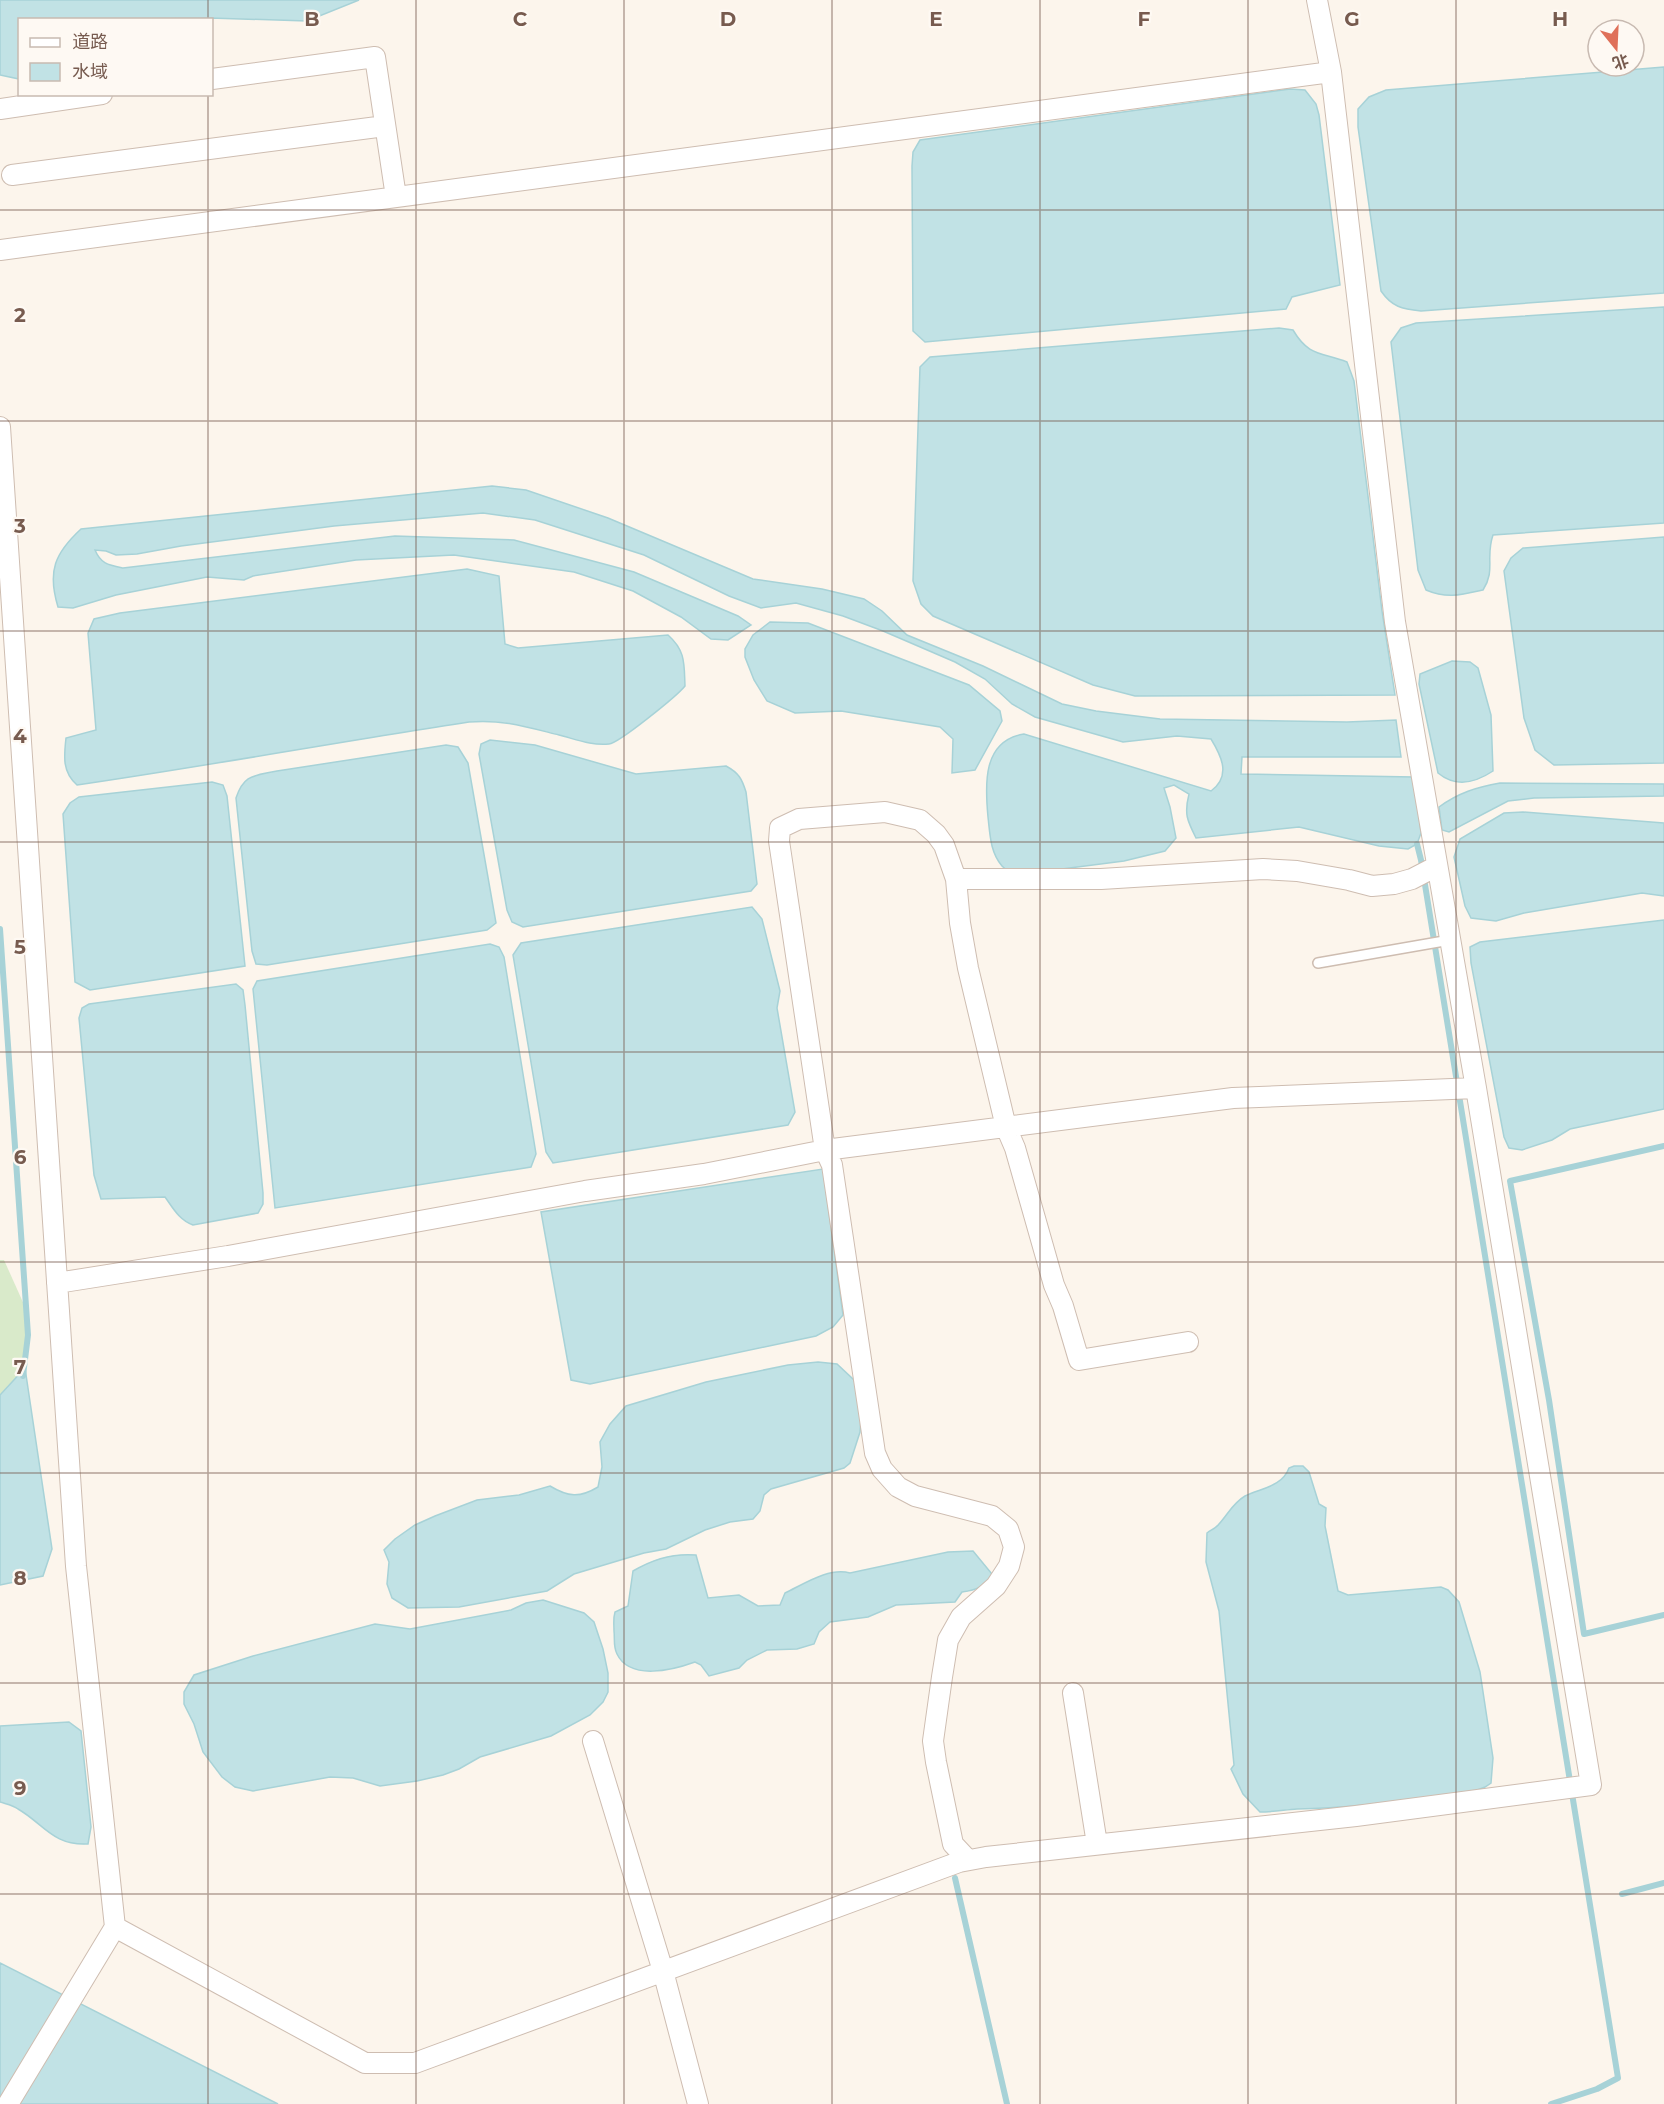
<svg xmlns="http://www.w3.org/2000/svg" width="1664" height="2104" viewBox="0 0 1664 2104" font-family="Montserrat,'Noto Sans SC',sans-serif">
	<style>
		.green { fill: #d9eaca }
		.water { fill: #c1e2e5; stroke: #a7d2d7; stroke-width: 1.5 }
		.lines { fill: none; stroke-linecap: round; stroke-linejoin: round }
		.stream { stroke: #a7d2d7; stroke-width: 6 }
		.service-casing { stroke: #cebdb1; stroke-width: 12 }
		.minor-casing { stroke: #cebdb1; stroke-width: 22 }
		.service { stroke: #fff; stroke-width: 9 }
		.minor { stroke: #fff; stroke-width: 20 }
		.grid { fill: none; stroke: #775b4f; stroke-width: 1.5; stroke-opacity: 0.55 }
		.grid-label { font-size: 20px; text-anchor: middle; font-weight: bold; fill: #775b4f; stroke: #fef9f3; stroke-width: 4.5; stroke-linejoin: round; paint-order: stroke }
	</style>
	<rect width="100%" height="100%" fill="#fcf5ec"/>
	<path class="green" d="M0 1260H4L26 1309 25 1368 0 1395Z"/>
	<path class="water" d="M0 0H359L307 21 210 18 20 20 19 79 0 75Z
		M1664 67V293L1421 311C1402 309 1392 307 1381 291L1358 127V109L1369 97 1386 90Z
		M1290 89 1305 90 1316 104 1319 115 1340 285 1292 297 1286 309 925 342 913 331 912 166 913 152 920 140Z
		M1664 307V523L1493 535C1485 558 1496 570 1483 590 1461 595 1447 599 1426 590L1418 570 1391 342 1401 328 1416 323Z
		M1279 328 1293 330C1309 357 1321 352 1347 362L1354 381 1382 611 1395 695 1135 696 1093 685 933 616 921 604 913 581 920 367 930 357Z
		M492 486 526 490 608 518 753 579 822 589 864 599 882 611 907 635 983 666 1062 704 1096 711 1160 719 1347 722 1396 720 1401 757H1242L1241 774 1414 777 1421 833 1417 844 1408 849 1379 846 1299 827 1196 838C1187 820 1184 814 1189 794L1174 785 1164 788 1170 807 1176 838 1165 851 1124 861 1023 874C1015 873 1008 873 1002 866 990 852 990 834 988 817 985 785 982 741 1024 734L1211 791C1231 776 1222 757 1211 739L1177 736 1123 742 1035 717 1012 704 985 679 955 662 883 631 843 616 796 603 761 608 729 596 644 555 535 520 483 513 334 526 181 546 137 554 116 555 106 551 95 550C101 564 108 565 123 568L395 536 514 540 634 572 738 616 751 625 728 640 711 639 681 617 633 591 574 572 454 555 356 560 253 576 244 580 207 577 116 595 73 608 58 607C47 571 55 553 81 529Z
		M1664 537V763L1554 765 1535 750 1524 718 1504 571 1511 558 1523 548Z
		M467 569 499 576 505 644 518 648 668 635C686 651 684 664 685 686 677 696 619 743 609 744 592 746 575 739 559 735 527 727 502 719 469 722 338 742 207 766 77 785 62 772 64 756 66 738L96 730 88 633 94 619 120 613Z
		M770 622 808 623 969 685 1000 711 1002 721 975 770 952 773 953 739 940 727 841 711 795 713 767 701 754 680 745 657V649L753 635Z
		M1452 661 1470 662 1478 668 1491 715 1493 771C1475 783 1456 788 1438 773L1419 684 1420 674Z
		M490 740 535 745 636 774 726 766C739 773 742 779 746 792L757 884 751 891 523 927 512 922 507 910 479 754 481 744Z
		M446 745 458 747 468 763 496 923 487 930 267 965 256 964 252 951 236 798C244 774 254 776 277 771Z
		M212 782 223 785 227 796 245 966 90 990 75 982 63 814 70 803 79 797Z
		M1500 783 1664 784V796L1534 798 1508 801 1449 832 1442 830 1439 807C1458 793 1477 787 1500 783Z
		M1523 812 1664 823V896L1642 893 1524 913 1496 921 1471 918 1465 906 1454 857 1460 839 1504 813Z
		M752 907 762 919 780 991 777 1008 795 1112 788 1125 553 1163 546 1152 513 955 521 943Z
		M1664 920V1109L1570 1129 1552 1140 1522 1150 1509 1148 1504 1137 1471 963 1470 947 1480 942Z
		M490 944 499 947 504 957 536 1154 531 1167 275 1208 253 989 257 981Z
		M236 984 243 990 245 1005 263 1193V1204L258 1213 193 1225C179 1220 173 1208 165 1197L101 1199 94 1175 79 1018 82 1008 89 1004Z
		M823 1169 843 1315 833 1327 816 1336 590 1384 571 1380 541 1212Z
		M818 1362 837 1364 854 1380 862 1402 860 1432 850 1463 844 1468 771 1489 764 1495 760 1511 753 1519 730 1522 705 1530 666 1549 644 1553 574 1574 547 1591 459 1607 408 1608 392 1598 387 1584 389 1562 384 1550 395 1539 415 1525 435 1516 477 1500 519 1495 550 1486C568 1497 580 1498 598 1487L602 1467 600 1442 610 1424 626 1406 706 1382 788 1365Z
		M25 1368 52 1549 43 1576 0 1585V1395Z
		M1294 1466H1303L1309 1472 1319 1504 1326 1508 1325 1526 1338 1591 1348 1595 1441 1587 1448 1590 1459 1602 1480 1672 1493 1758 1491 1783 1485 1787 1472 1792C1413 1799 1355 1808 1297 1809 1284 1810 1272 1812 1260 1812L1243 1794 1231 1769 1234 1765 1219 1611 1206 1562 1207 1533C1211 1530 1216 1528 1219 1524 1228 1514 1233 1503 1245 1496 1261 1488 1282 1487 1289 1468Z
		M973 1551 992 1574C984 1587 977 1590 962 1592L955 1602 896 1605 868 1617 830 1622 819 1632 814 1644 797 1649 767 1650 747 1660 739 1668 709 1676 701 1665 695 1662C673 1670 630 1681 617 1654 613 1646 615 1639 614 1631 614 1623 613 1619 615 1612L628 1606 633 1571C653 1559 673 1553 696 1555L708 1598 739 1595 758 1606 780 1605 785 1593C804 1584 829 1567 850 1573L948 1552Z
		M543 1600 584 1613 594 1622 603 1649 608 1673V1692L603 1702 590 1715 551 1736 480 1757 459 1769 443 1775 417 1781 380 1786 353 1778 330 1777 253 1791 235 1787 222 1777 203 1752 194 1724 184 1704V1692L194 1675 253 1656 375 1624 410 1629 511 1610 526 1603Z
		M69 1722 81 1731 91 1827 88 1844C53 1846 44 1824 18 1809 13 1805 6 1804 0 1802V1726Z
		M0 1963 278 2104H0Z"/>
	<g class="lines">
		<path class="stream" d="M1417 844 1421 860 1618 2078 1597 2089 1551 2104
			M0 929 28 1335 23 1376
			M1664 1146 1510 1181 1549 1400 1584 1634 1664 1615
			M955 1878 1007 2104
			M1622 1894 1664 1883"/>
		<g class="service-casing">
			<path id="service" d="M1318 963 1450 940"/>
		</g>
		<g class="minor-casing">
			<path id="minor" d="M212 79 375 57 396 197
				M0 109 102 94
				M12 175 385 126
				M0 250 1331 72
				M0 427 76 1566 115 1927 8 2104
				M956 879H1101L1263 869 1297 871 1349 880 1372 886 1394 884 1412 879 1437 866
				M57 1283 228 1256 585 1191 704 1174 825 1150 1233 1098 1476 1088
				M1073 1693 1097 1844
				M593 1741 663 1971 698 2104
				M968 1860 953 1844 936 1762 933 1741 942 1677 948 1640 961 1617 996 1586 1009 1566 1014 1547 1008 1529 992 1516 915 1496 898 1487 882 1469 875 1453 832 1165 825 1150 779 841 780 828 799 819 885 812 920 820 936 834 944 845 956 879 960 923 968 968 1006 1127 1015 1148 1054 1285 1063 1306 1079 1360 1188 1342
				M115 1927 365 2063H415L959 1862 986 1857 1356 1816 1591 1785 1476 1088 1395 622 1331 72 1317 0"/>
		</g>
		<use href="#service" class="service"/>
		<use href="#minor" class="minor"/>
	</g>
	<path class="grid" d="M208 0V20M416 0V2104M624 0V2104M832 0V2104M1040 0V2104M1248 0V2104M1456 0V2104M208 94V2104M0 210H1664M0 421H1664M0 631H1664M0 842H1664M0 1052H1664M0 1262H1664M0 1473H1664M0 1683H1664M0 1894H1664"/>
	<g class="grid-label">
		<text x="312" y="26">B</text>
		<text x="520" y="26">C</text>
		<text x="728" y="26">D</text>
		<text x="936" y="26">E</text>
		<text x="1144" y="26">F</text>
		<text x="1352" y="26">G</text>
		<text x="1560" y="26">H</text>
		<text x="20" y="322">2</text>
		<text x="20" y="533">3</text>
		<text x="20" y="743">4</text>
		<text x="20" y="954">5</text>
		<text x="20" y="1164">6</text>
		<text x="20" y="1374">7</text>
		<text x="20" y="1585">8</text>
		<text x="20" y="1795">9</text>
	</g>
	<rect x="18" y="18" width="195" height="78" fill="#fef9f3" stroke="#c8bab1" stroke-width="1.5"/>
	<rect x="30" y="38" width="30" height="9" fill="#ffffff" stroke="#c8bab1" stroke-width="1.5"/>
	<text x="72" y="48" font-size="18" fill="#775b4f">道路</text>
	<rect x="30" y="63" width="30" height="18" fill="#c1e2e5" stroke="#c8bab1" stroke-width="1.5"/>
	<text x="72" y="78" font-size="18" fill="#775b4f">水域</text>
	<g transform="translate(1616 48) rotate(162)"><circle r="28" fill="#fef9f3" stroke="#c8bab1" stroke-width="1.5"/>
	<path d="M0-4.5L10 22L0 15L-10 22Z" fill="#df7059"/>
	<text y="-9" font-size="16" font-weight="bold" text-anchor="middle" fill="#775b4f">北</text>
	</g>
</svg>
